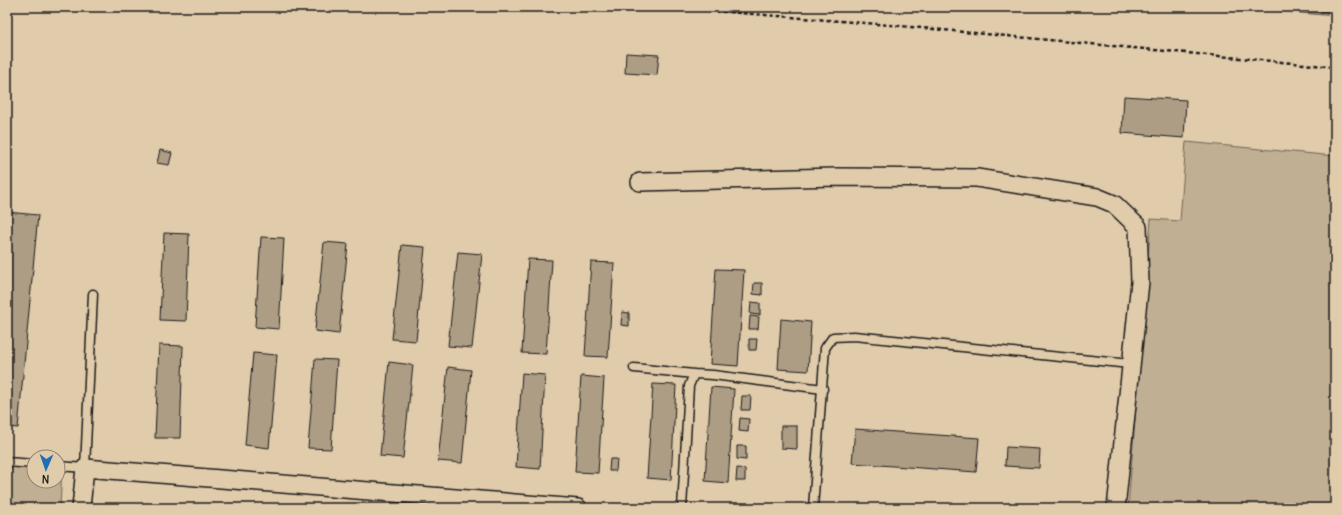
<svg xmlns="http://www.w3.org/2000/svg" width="1342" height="515" viewBox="0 0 1342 515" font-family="Delius,sans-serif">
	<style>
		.green { fill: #c0af92; stroke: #6e6657 }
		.water { fill: #988a75; stroke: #665e51 }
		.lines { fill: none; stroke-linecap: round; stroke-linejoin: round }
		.shore { stroke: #4e4840; stroke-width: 1 }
		.building { fill: #ad9d85; stroke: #1c1c1c }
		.service-casing { stroke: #1c1c1c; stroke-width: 11 }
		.minor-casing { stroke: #1c1c1c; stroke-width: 20 }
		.path { stroke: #1c1c1c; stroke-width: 2.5; stroke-dasharray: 4 3; stroke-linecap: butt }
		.service { stroke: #e0cbaa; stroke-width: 8 }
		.minor { stroke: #e0cbaa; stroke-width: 17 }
	</style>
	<rect width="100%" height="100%" fill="#e0cbaa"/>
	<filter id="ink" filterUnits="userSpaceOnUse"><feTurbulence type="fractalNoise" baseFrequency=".025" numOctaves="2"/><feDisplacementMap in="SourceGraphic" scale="8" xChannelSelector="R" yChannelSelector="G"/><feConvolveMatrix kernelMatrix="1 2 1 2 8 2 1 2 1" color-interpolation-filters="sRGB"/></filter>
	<g filter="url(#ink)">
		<path class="green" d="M1186 142 1335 156V508H1128L1151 219 1180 221Z
			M7 462 34 464V481H58V466H62L60 508H7Z"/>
		<path class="water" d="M1233 7H1335V16Z"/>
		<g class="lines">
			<path class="shore" d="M1277 7 1335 12"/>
		</g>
		<path class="building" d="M626 53 659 55 657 75 625 73Z
			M1124 96 1186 100 1184 138 1122 133Z
			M160 150 172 153 169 165 157 163Z
			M7 212 38 215 18 428 7 427Z
			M164 233 189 234 186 321 160 320Z
			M261 237 284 238 279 329 255 327Z
			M324 242 348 244 339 334 315 331Z
			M402 245 425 247 416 341 392 339Z
			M458 252 482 254 472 348 448 346Z
			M528 259 552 260 546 354 522 353Z
			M591 262 614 263 608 357 585 356Z
			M716 269 744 270 738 366 710 364Z
			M754 283H762V295L753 294Z
			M751 302 760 303V315L750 314Z
			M622 312 629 313V326L621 325Z
			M750 316 759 317 758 329H749Z
			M781 319 811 322 808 371 778 369Z
			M749 339H757L756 350H749Z
			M159 345 183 346 180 438H155Z
			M253 353 277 355 269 448 245 445Z
			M315 359 337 360 331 449 308 448Z
			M389 362 413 365 403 458 380 456Z
			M448 367 471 370 462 463 438 461Z
			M522 373 545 375 540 469 516 467Z
			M581 376 604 378 598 473 575 472Z
			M653 384 676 385 671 480 647 478Z
			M711 387 734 389 728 483 705 481Z
			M742 396H751L750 410H741Z
			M740 418 749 419 748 432 739 431Z
			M781 426H797V449L781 448Z
			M855 429 979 438 976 472 852 463Z
			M737 446H746V460L737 459Z
			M1006 447 1040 449 1039 468 1005 466Z
			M610 459H617L616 471H609Z
			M737 468 745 469V481H736Z"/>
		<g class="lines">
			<g class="service-casing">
				<path id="service" d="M634 368 694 374
					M7 462 34 464
					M58 466 85 468 93 294
					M682 508 689 386 694 374 713 375 823 389
					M813 508 825 348 833 337 854 336 1130 364"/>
			</g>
			<g class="minor-casing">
				<path id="minor" d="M640 182 836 177 977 178 1097 197 1114 204 1138 227 1140 282 1116 508
					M81 508 85 468 578 508"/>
			</g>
			<path class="path" d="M666 7 890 25 1335 67"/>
			<use href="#service" class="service"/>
			<use href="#minor" class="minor"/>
		</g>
	</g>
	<rect width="1342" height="515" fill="none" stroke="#e0cbaa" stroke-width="24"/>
	<rect x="12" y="12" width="1318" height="491" fill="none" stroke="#1c1c1c" stroke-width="1.5" filter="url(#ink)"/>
	<g transform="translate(46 469) rotate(182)"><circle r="19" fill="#e0cbaa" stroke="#928571"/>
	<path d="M0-3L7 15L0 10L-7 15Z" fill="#1f6fb2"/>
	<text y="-6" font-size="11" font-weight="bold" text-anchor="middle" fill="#1c1c1c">N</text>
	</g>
</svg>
